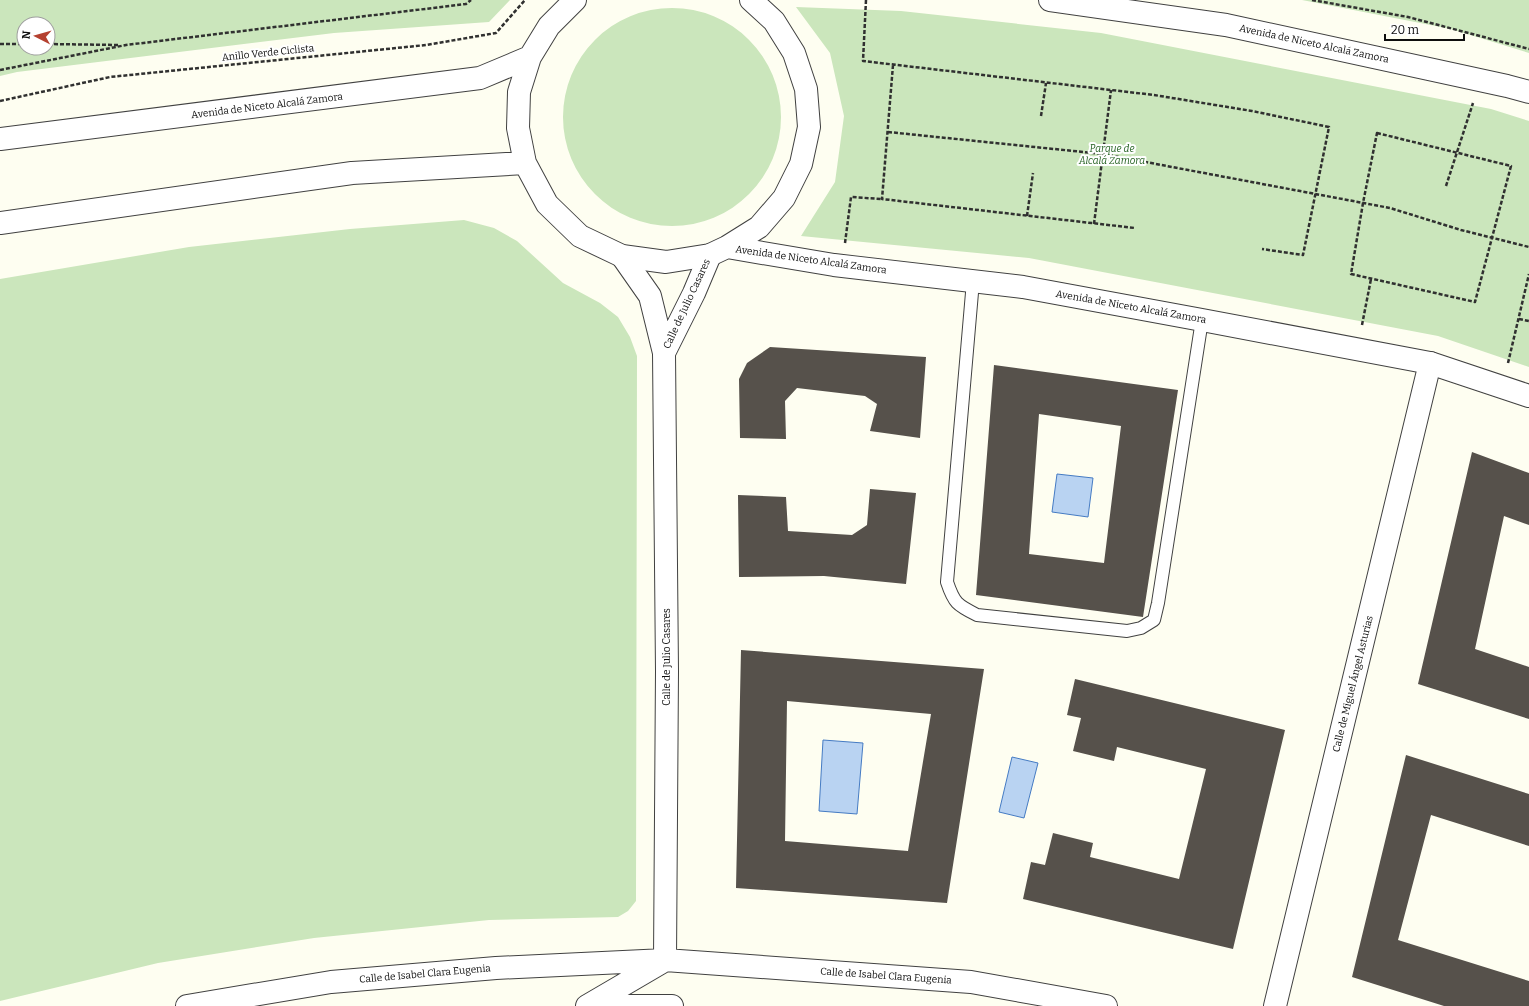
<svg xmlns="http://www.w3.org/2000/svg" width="1529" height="1006" font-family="Bitter,serif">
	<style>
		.green { fill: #cbe6bc; fill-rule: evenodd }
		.water { fill: #b9d3f2; stroke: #457bc3 }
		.building { fill: #56514b; fill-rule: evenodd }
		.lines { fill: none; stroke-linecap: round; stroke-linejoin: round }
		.service-casing { stroke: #414141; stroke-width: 14 }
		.minor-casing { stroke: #414141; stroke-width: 24 }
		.tertiary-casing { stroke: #414141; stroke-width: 24 }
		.path { stroke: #303030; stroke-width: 2.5; stroke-dasharray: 4 2; stroke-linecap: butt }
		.service { stroke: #fff; stroke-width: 12 }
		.minor { stroke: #fff; stroke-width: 22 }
		.tertiary { stroke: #fff; stroke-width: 22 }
		.labels { text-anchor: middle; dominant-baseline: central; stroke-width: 4; stroke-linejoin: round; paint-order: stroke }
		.street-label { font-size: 10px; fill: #0e0e0e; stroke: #fff }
		.park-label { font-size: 10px; font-style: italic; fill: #256223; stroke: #fff }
	</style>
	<rect width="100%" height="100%" fill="#fefef1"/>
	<path class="green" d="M0,0h510l-21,22 -155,11 -317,39 -17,4zM24,24h24v24h-24z
		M1302,0h227v53l-78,-24z
		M796,7l105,4 200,22 390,76 38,12v246l-91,-31 -409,-78 -228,-22 34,-54 9,-66 -14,-63z
		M563 117a109 109 0 1 1 218 0a109 109 0 1 1-218 0Z
		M464,220l30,8 23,13 46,42 37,20 18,14 12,20 7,19 -1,545 -8,10 -10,6 -129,3 -175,18 -156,25 -158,38v-722l189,-32 161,-18z"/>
	<path class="water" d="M1057,474l36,4 -5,39 -36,-5z
		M823,740l40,3 -6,71 -38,-3z
		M1012,757l26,6 -14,55 -25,-6z"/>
	<path class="building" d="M770,347l156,10 -6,81 -50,-7 7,-27 -12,-8 -68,-8 -12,13 1,38 -46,-1 -1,-59 8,-16z
		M994,365l184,25 -35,227 -167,-22zM1039,414l82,12 -17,137 -75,-9z
		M1472,452l57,21v52l-25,-9 -29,133 54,18v52l-111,-35z
		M870,489l46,4 -10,91 -82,-8 -85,1 -1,-82 48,2 2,34 64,4 15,-10z
		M741,650l243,19 -37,234 -211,-15zM787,701l144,13 -23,137 -123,-10z
		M1075,679l210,51 -52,219 -210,-50 8,-37 14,3 8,-32 40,10 -3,14 89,22 27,-110 -89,-22 -3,14 -41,-10 8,-33 -14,-3z
		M1406,755l123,39v52l-98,-31 -33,125 131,41v25h-85l-92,-29z"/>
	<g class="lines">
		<defs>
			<path id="service" d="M973,281l-26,301c7,21 10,23 30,33l150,16 14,-3 13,-8 4,-17 44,-283"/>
			<path id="minor" d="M622,256l28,40 14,57 3,318 -2,289
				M664,353l30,-60 16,-38
				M187,1006l144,-24 165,-14 169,-8 306,22 135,24
				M587,1006l77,-45
				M597,1006h75
				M1275,1006l155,-643"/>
			<path id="tertiary" d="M575,0l-26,26 -19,31 -11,35 -1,36 7,35 22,41 33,32 42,20 44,6 44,-7 17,-8 32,-20 25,-29 17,-34 8,-37 -3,-38 -12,-36 -20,-32 -23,-21
				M1050,0l176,25 281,61 22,6
				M0,139l480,-61 50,-21
				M0,223l352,-50 173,-10
				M727,247l107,18 189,22 179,33 228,43 99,33"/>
		</defs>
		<use href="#service" class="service-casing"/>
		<use href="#minor" class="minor-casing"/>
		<use href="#tertiary" class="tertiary-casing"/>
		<path class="path" d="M866,0l-3,61 291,34 98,16 77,16 -26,128 -41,-6
			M1312,0l96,17 121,32
			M0,44h24
			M48,44l71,1
			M893,65l-11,134 253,29
			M0,70l126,-25 340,-41 5,-4
			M0,101l110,-24 316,-32 70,-12 29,-33
			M1041,116l5,-33
			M888,132l215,22 287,54 71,22 68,17
			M1377,133l134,33 -36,136 -124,-28 12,-71z
			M1446,186l27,-83
			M1027,216l6,-43
			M1094,224l17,-134
			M845,243l6,-46 31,2
			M1519,319l10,2
			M1362,325l9,-46
			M1508,363l21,-89"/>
		<use href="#service" class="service"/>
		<use href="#minor" class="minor"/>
		<use href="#tertiary" class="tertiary"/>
	</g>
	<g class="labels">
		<g class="street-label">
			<text transform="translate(1314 44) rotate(12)">Avenida de Niceto Alcalá Zamora</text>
			<text transform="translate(268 53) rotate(-6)">Anillo Verde Ciclista</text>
			<text transform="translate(267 106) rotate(-7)">Avenida de Niceto Alcalá Zamora</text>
			<text transform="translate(811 260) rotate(8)">Avenida de Niceto Alcalá Zamora</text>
			<text transform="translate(687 304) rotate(-65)">Calle de Julio Casares</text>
			<text transform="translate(1131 307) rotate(10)">Avenida de Niceto Alcalá Zamora</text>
			<text transform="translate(667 657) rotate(-90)">Calle de Julio Casares</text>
			<text transform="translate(1353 684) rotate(-76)">Calle de Miguel Ángel Asturias</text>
			<text transform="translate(425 974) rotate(-5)">Calle de Isabel Clara Eugenia</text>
			<text transform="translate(886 976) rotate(4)">Calle de Isabel Clara Eugenia</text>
		</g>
		<g class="park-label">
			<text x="1112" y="149">Parque de<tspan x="1112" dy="12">Alcalá Zamora</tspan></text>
		</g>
	</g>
	<g transform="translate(36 36) rotate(276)"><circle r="19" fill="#ffffff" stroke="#9f9f9f"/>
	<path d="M0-3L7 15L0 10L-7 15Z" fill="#b54130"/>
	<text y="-6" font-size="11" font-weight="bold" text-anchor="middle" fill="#0e0e0e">N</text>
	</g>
	<path d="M1385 34v6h79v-6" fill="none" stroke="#0e0e0e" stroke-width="2"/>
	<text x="1391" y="34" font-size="12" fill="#0e0e0e" stroke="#ffffff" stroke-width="3" paint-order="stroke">20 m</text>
</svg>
